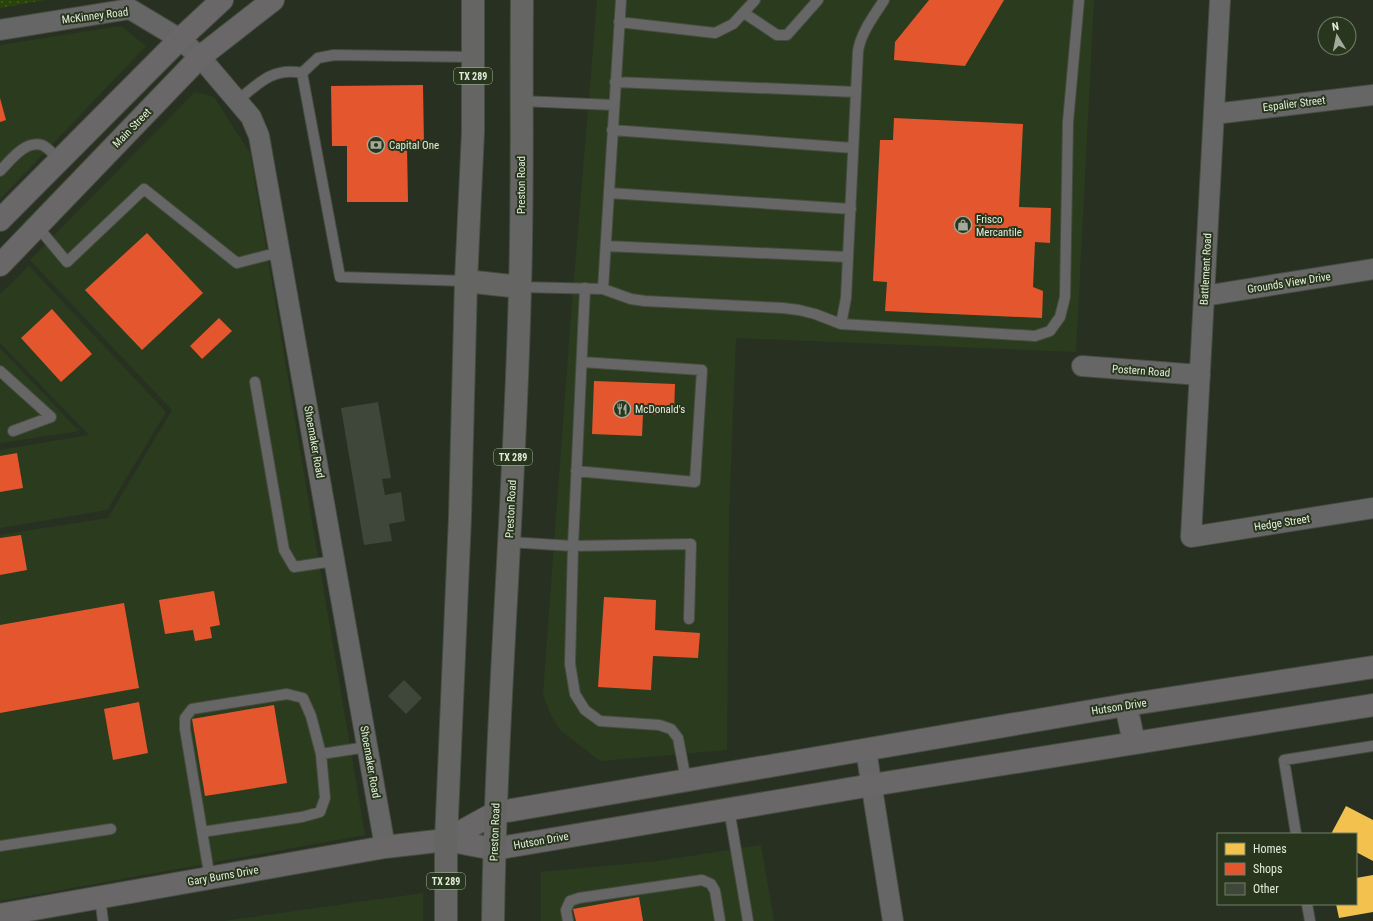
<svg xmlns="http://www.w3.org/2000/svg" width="1373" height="921" font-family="'Roboto Condensed',sans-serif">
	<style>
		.built { fill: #2b3c1e }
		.grass { fill: url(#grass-dots) }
		.homes { fill: #f2c14e }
		.shops { fill: #e4572e }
		.building { fill: #3f463a }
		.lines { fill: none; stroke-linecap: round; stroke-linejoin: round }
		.lane-casing { stroke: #464d41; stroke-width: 12 }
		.street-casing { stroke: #464d41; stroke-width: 22 }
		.secondary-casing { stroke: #464d41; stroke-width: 24 }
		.primary-casing { stroke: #464d41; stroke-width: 24 }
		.lane { stroke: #676667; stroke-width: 10 }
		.street { stroke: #676667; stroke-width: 20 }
		.secondary { stroke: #696768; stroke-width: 22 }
		.primary { stroke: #656663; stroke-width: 22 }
		.labels { text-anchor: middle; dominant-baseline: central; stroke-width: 4; stroke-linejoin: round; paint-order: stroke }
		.shield { fill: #27361c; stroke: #abb5a2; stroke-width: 1 }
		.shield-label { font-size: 10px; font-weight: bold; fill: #e3ecdc }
		.street-label { font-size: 11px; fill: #e3ecdc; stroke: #27361c }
		.poi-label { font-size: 11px; fill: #e3ecdc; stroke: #27361c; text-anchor: start }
	</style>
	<defs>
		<pattern id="grass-dots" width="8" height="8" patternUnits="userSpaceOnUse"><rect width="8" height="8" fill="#29440a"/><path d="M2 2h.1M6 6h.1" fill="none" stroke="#485f2d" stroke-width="1.8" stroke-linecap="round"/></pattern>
	</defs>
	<rect width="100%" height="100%" fill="#283022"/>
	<path class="built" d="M597,0h497l-18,352 -340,-14 -7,177 -2,235 -127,11 -40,-31 -9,-15 -8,-21 27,-366z
		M121,26l25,20 -146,153v-154z
		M195,92l19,5 36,56 115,682 -365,66v-366l108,-17 64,-108 -142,-150z
		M29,266l137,146 -59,98 -107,18v-78l89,-15 -89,-92v-49z
		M0,348l79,83 -79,12z
		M761,845l13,76h-233v-49l117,-11z
		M423,893v28h-199z"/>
	<path class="grass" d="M0,0h45l-45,8z"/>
	<path class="homes" d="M1346,806l27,14v41l-17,-9v-18h-25z
		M1373,875v37l-34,6 -3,-14h20v-26z"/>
	<path class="shops" d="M929,0h75l-39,66 -71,-6 1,-18z
		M423,85l1,61h-17l1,56h-61v-56h-15l-1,-60z
		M0,98l6,22 -6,2z
		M894,118l129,6 -4,83 32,1 -1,35 -15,-1 -2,45 10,4 -1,27 -157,-7 2,-29 -14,-1 7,-141h13z
		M147,233l56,60 -61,57 -57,-60z
		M52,309l40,45 -31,28 -40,-44z
		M219,318l13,13 -30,28 -12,-13z
		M594,381l81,3 -1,31 -31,-1 -1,22 -50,-2z
		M17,453l6,35 -23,4v-36z
		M21,535l6,35 -27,5v-37z
		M214,591l6,34 -10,2 2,11 -17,3 -2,-11 -28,4 -6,-34z
		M604,597l52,3 -1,30 45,3 -2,25 -45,-2 -2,34 -53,-3z
		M124,603l15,85 -139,25v-88z
		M139,702l9,51 -35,7 -9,-51z
		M274,705l13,78 -82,13 -13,-77z
		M639,897l4,24h-67l-3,-12z"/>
	<path class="building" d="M378,402l13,76 -9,1 3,16 16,-3 4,29 -16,3 3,17 -28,4 -23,-137z
		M404,680l18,18 -16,16 -18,-18z"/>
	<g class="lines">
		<defs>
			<path id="lane" d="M744,13l33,22h10l31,-35
				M619,22l96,11 18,-9 22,-24
				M302,73l16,-15 16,-3 139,2
				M615,82l241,10
				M237,101c22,-18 36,-34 65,-28l38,204 126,4
				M521,101l93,4
				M612,130l241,18
				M0,171c10,-10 25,-31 42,-26 7,3 12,10 17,15
				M609,193l242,16
				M37,226l30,36 77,-73 93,74 43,-11
				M606,246l242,11
				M520,287l83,2 28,10 14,2 138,7 16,2 16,4 26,10 5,-26 12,-247c3,-19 16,-35 26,-51
				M585,288l-12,258 -3,118 5,30 10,16 15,11 59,4 12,4 7,9 8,42
				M603,289l18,-289
				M841,324l194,12 15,-5 10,-14 5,-20 3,-175 11,-122
				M0,371l51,46 -38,14
				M255,382l29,168 10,17 40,-6
				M576,471l119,11 7,-112 -120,-8
				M509,542l64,4 118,-2 -2,75
				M321,754l46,-7
				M729,809l19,112
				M202,832l100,-15 18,-5 5,-14 -4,-44 -10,-38 -8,-18 -16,-4 -95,15 -7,9v11l25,150
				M1296,834l-12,-74 89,-14
				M0,846l111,-17
				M100,898l3,23
				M1307,904l3,17
				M568,921l-2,-11 4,-9 9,-3 123,-18 9,4 4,7 5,30"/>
			<path id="street" d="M1220,0l-29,537 182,-29
				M0,30l130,-21 50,30 20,18 51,60 8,19 126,711
				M1214,114l159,-19
				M1204,296l169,-27
				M1082,366l118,9
				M866,750l27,171"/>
			<path id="secondary" d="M0,220l180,-181 42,-39
				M0,265l200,-208 73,-57
				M1126,705l8,38
				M446,840l49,-27 631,-108 247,-38
				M0,915l385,-68 61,-7 48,9 378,-64 501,-80"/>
			<path id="primary" d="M466,281l54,6
				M446,921v-81l14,-323 6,-236 7,-149v-132
				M493,921c3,-211 22,-422 27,-634 3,-95 1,-191 2,-287"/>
		</defs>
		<use href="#lane" class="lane-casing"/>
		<use href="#street" class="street-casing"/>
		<use href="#secondary" class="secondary-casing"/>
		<use href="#primary" class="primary-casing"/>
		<use href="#lane" class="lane"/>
		<use href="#street" class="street"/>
		<use href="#secondary" class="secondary"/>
		<use href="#primary" class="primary"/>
	</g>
	<defs>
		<symbol id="bank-ring" viewBox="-11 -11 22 22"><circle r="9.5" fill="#27361c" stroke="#a2aa9b" stroke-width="1.5"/><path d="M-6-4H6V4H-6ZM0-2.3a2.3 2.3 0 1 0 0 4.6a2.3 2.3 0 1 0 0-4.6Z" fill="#a2aa9b"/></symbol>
		<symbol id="shop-ring" viewBox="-11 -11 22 22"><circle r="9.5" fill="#27361c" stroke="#a2aa9b" stroke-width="1.5"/><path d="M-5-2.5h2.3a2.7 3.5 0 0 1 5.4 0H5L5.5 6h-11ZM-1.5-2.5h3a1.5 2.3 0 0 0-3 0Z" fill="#a2aa9b"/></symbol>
		<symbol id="restaurant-ring" viewBox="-11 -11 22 22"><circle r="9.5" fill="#27361c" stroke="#a2aa9b" stroke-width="1.5"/><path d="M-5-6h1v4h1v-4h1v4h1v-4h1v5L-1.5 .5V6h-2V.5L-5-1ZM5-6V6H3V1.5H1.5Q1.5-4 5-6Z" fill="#a2aa9b"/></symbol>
	</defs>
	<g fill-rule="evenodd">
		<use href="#bank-ring" x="366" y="135" width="20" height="20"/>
		<use href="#shop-ring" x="953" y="215" width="20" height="20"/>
		<use href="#restaurant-ring" x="612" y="399" width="20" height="20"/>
	</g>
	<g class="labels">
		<g class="shield">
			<rect x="454" y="68" width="38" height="16" rx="3"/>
			<rect x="494" y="449" width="38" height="16" rx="3"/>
			<rect x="427" y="873" width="38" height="16" rx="3"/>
		</g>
		<g class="shield-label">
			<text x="473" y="76">TX 289</text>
			<text x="513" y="457">TX 289</text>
			<text x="446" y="881">TX 289</text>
		</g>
		<g class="street-label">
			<text transform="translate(95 16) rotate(-7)">McKinney Road</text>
			<text transform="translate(1294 104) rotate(-7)">Espalier Street</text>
			<text transform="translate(132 128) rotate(-46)">Main Street</text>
			<text transform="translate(521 185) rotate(-90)">Preston Road</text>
			<text transform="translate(1206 269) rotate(-87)">Battlement Road</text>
			<text transform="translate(1289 283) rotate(-9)">Grounds View Drive</text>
			<text transform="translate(1141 371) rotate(4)">Postern Road</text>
			<text transform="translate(314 442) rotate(80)">Shoemaker Road</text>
			<text transform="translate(511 509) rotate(-87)">Preston Road</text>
			<text transform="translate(1282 523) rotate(-9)">Hedge Street</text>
			<text transform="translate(1119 707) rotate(-9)">Hutson Drive</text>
			<text transform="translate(370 762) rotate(80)">Shoemaker Road</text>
			<text transform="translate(495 832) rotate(-88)">Preston Road</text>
			<text transform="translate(541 841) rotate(-10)">Hutson Drive</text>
			<text transform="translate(223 876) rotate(-10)">Gary Burns Drive</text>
		</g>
		<g class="poi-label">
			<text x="389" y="145">Capital One</text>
			<text x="976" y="219">Frisco<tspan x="976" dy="13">Mercantile</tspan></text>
			<text x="635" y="409">McDonald's</text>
		</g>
	</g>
	<rect x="1217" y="833" width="140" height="72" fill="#27361c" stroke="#727f69"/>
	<rect x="1225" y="843" width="20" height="12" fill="#f2c14e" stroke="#727f69"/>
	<text x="1253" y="853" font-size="12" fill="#e3ecdc">Homes</text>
	<rect x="1225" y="863" width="20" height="12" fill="#e4572e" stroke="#727f69"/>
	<text x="1253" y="873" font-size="12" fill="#e3ecdc">Shops</text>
	<rect x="1225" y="883" width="20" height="12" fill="#3f463a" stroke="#727f69"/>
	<text x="1253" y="893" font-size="12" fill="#e3ecdc">Other</text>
	<g transform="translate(1337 36) rotate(350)"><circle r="19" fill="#27361c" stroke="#727f69"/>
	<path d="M0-3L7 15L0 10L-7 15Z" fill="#a2aa9b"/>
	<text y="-6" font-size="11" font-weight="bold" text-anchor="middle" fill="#e3ecdc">N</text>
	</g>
</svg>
